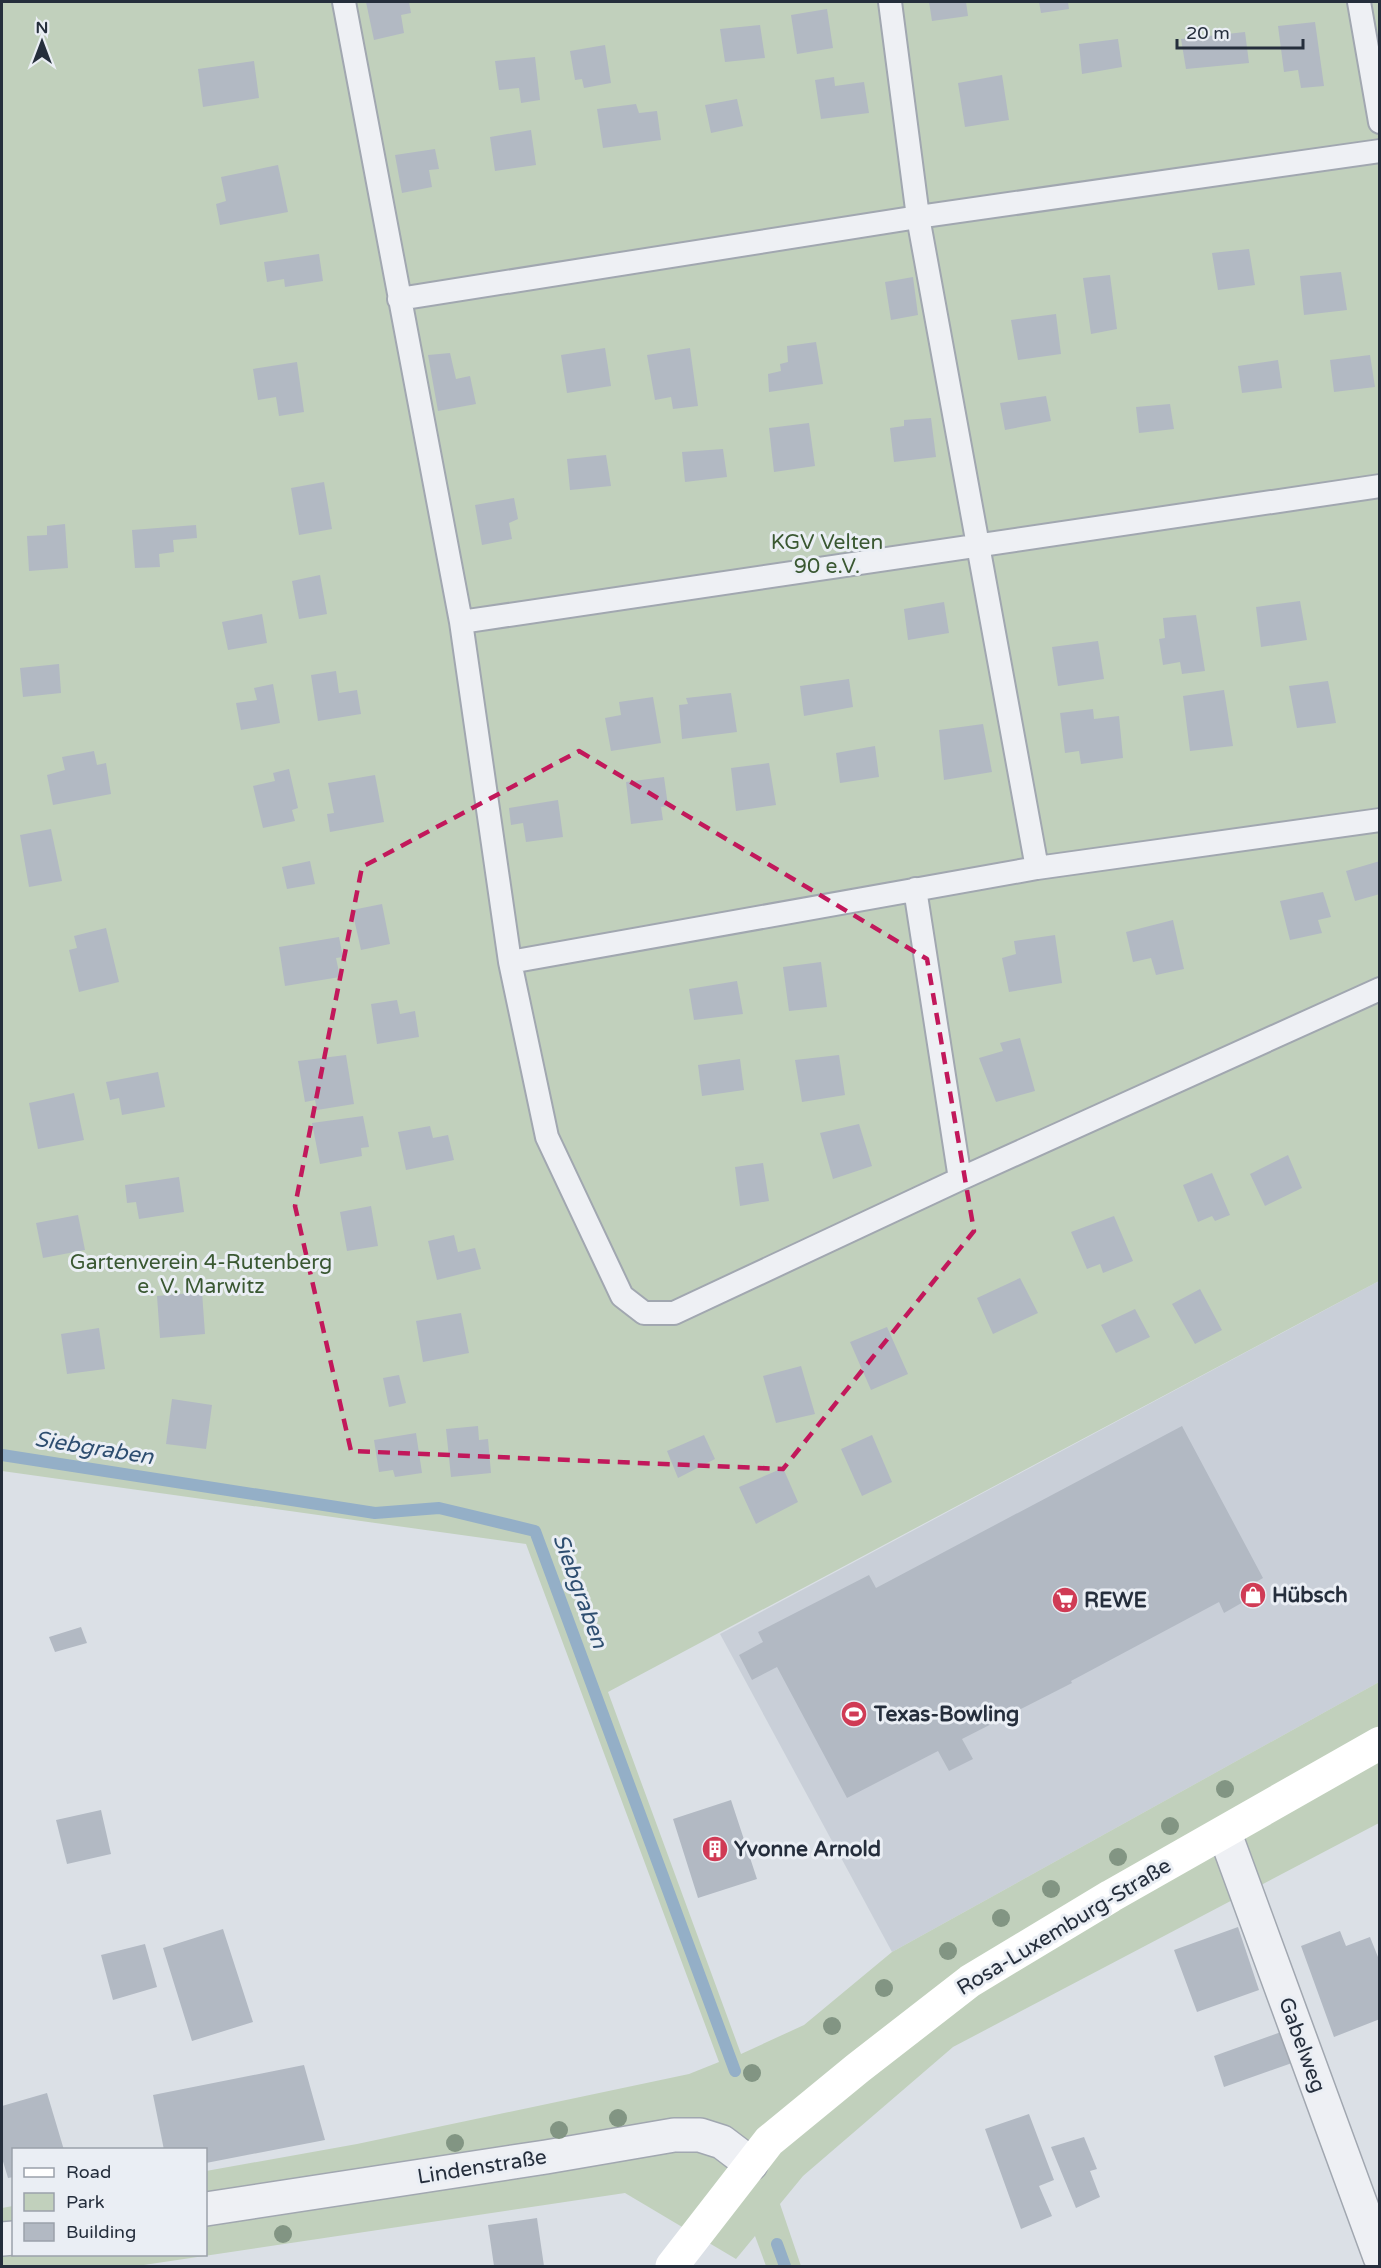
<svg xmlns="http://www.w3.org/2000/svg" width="1381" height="2268" font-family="'Varela Round',sans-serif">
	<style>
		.built { fill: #c9cfd8 }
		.green { fill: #c1d0bc }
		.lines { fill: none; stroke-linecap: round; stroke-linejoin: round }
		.stream { stroke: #94afc7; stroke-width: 12 }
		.building { fill: #b2b9c3 }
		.service-casing { stroke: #a1a7b0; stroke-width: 26 }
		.minor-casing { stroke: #a1a7b0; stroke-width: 36 }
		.tertiary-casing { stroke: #a1a7b0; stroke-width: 36 }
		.service { stroke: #eef0f4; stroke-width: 22 }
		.minor { stroke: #eef0f4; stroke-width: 33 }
		.tertiary { stroke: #eef0f4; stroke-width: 33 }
		.secondary { stroke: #fff; stroke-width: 33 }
		.tree { fill: #829583 }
		.marked { fill: none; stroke: #c2185b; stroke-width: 4.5; stroke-dasharray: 12 8; stroke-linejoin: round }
		.labels { text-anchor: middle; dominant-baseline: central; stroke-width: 6; stroke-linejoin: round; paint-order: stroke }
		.park-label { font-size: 21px; fill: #3a5832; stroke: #eaeef4 }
		.poi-label { font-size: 21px; font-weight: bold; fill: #252e3c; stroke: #eaeef4; text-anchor: start }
		.street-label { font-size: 21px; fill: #252e3c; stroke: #eaeef4 }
		.water-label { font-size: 22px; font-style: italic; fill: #2e4e70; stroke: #eaeef4 }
	</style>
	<rect width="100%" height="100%" fill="#dbe0e6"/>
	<path class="built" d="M1379,1281v401l-487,270 -172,-318z"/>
	<path class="green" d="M2,2h1377v1279l-771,411 133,362 63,-29 88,-73 487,-270v141l-426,224 -150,129 -23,28 21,62h-35l-11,-30 -19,23 -111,-66 -488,73h-135v-58l11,-2 1,48h192v-83l151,-27 332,-70 30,-12 -193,-518 -524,-73z"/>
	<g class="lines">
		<path class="stream" d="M2,1455l373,58 64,-5 96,23 200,540
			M777,2244l8,22"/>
	</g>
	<path class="building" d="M366,2h43l2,11 -10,2 3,18 -30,7z
		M929,2h37l2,14 -36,5z
		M1039,2h29l1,7 -28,4z
		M827,9l6,39 -36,6 -6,-39z
		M1315,22l9,64 -23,2 -3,-18 -14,2 -6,-46z
		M760,25l5,33 -40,4 -5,-33z
		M1245,32l4,31 -63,6 -5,-30z
		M1118,39l4,28 -40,7 -3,-30z
		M605,45l6,38 -27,5 -2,-9 -7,1 -5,-29z
		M535,57l5,43 -19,3 -2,-15 -20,2 -4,-29z
		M254,61l5,37 -56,9 -5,-38z
		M1002,75l7,45 -44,7 -7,-44z
		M834,77l1,9 29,-4 5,31 -48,6 -6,-39z
		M737,99l6,27 -32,7 -6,-28z
		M636,104l3,9 18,-2 4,29 -58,8 -6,-39z
		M531,130l5,35 -41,6 -5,-34z
		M435,149l4,20 -10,1 3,17 -30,6 -7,-38z
		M278,165l10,47 -68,13 -4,-21 10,-3 -5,-24z
		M1249,249l6,36 -37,5 -6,-37z
		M319,254l4,27 -38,6 -1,-8 -17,3 -3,-20z
		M1341,272l6,38 -43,5 -4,-39z
		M1110,275l7,54 -26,5 -8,-56z
		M913,277l5,38 -27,5 -6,-38z
		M1056,314l5,40 -43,6 -7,-40z
		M816,342l7,42 -54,8 -1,-18 13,-3 -1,-7 8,-2 -1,-16z
		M605,348l6,38 -44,7 -6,-38z
		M690,348l8,58 -25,3 -2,-12 -16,3 -8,-45z
		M450,353l6,26 14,-3 6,28 -38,7 -10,-56z
		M1370,355l5,32 -41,5 -4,-32z
		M1278,360l4,28 -40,5 -4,-27z
		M297,362l7,50 -25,4 -3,-19 -18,3 -5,-31z
		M1046,396l5,25 -46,9 -5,-27z
		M1170,404l4,25 -35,4 -3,-26z
		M931,418l5,39 -42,5 -4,-34 14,-2v-6z
		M809,423l6,43 -41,6 -5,-44z
		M723,449l4,28 -42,5 -3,-30z
		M606,455l5,31 -41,4 -3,-31z
		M324,482l8,47 -33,6 -8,-47z
		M514,498l4,21 -9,4 3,16 -30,6 -7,-40z
		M65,524l3,44 -39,3 -2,-35 20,-1v-9z
		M196,525l1,13 -24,2 1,12 -15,2 1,13 -25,1 -3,-38z
		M320,575l7,39 -28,5 -7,-38z
		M1300,601l7,39 -46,7 -5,-40z
		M944,602l5,31 -41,7 -4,-31z
		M262,614l5,29 -39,7 -6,-28z
		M1196,615l9,56 -23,3 -2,-12 -17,3 -4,-26 6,-1 -2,-20z
		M1098,641l6,38 -46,7 -6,-39z
		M59,664l2,29 -38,4 -3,-29z
		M336,671l3,22 18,-3 4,24 -43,7 -7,-46z
		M849,679l4,28 -49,9 -4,-30z
		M1328,681l8,42 -39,5 -8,-42z
		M273,684l7,39 -39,7 -5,-27 21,-3 -3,-12z
		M1224,690l9,56 -43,5 -7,-55z
		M731,693l6,39 -55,7 -3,-34 9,-1 -2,-6z
		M653,697l8,46 -50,8 -6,-33 16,-3 -2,-13z
		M1093,709l1,10 25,-3 4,42 -42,6 -2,-13 -14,2 -5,-40z
		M983,724l9,48 -48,8 -5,-50z
		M875,746l4,31 -39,6 -4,-30z
		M94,751l3,14 9,-2 5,31 -58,11 -6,-30 18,-5 -3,-13z
		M769,763l7,42 -40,6 -5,-43z
		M289,769l9,39 -6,2 3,11 -32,7 -10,-42 22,-5 -2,-8z
		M375,775l9,47 -54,10 -3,-18 7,-1 -6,-30z
		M664,777l4,29 -7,1 2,13 -32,4 -5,-42z
		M558,800l5,37 -37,5 -3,-19 -12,2 -2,-17z
		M51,829l11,52 -33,6 -9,-52z
		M310,861l5,23 -28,5 -5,-22z
		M1380,861v33l-25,7 -9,-30z
		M1323,892l8,25 -13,3 4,13 -32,7 -10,-39z
		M382,904l8,40 -29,6 -9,-40z
		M1173,920l11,49 -28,6 -5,-17 -18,4 -7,-30z
		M106,928l13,54 -40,10 -10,-42 8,-2 -3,-12z
		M1055,935l7,48 -53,9 -7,-34 14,-4 -2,-13z
		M339,937l4,20 -7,1 4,19 -55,9 -6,-39z
		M821,962l6,45 -38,4 -6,-44z
		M737,981l6,33 -49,6 -5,-31z
		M397,1000l3,14 15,-3 4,26 -42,7 -6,-40z
		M1020,1038l15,53 -39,11 -17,-44 24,-7 -3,-8z
		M346,1055l8,49 -37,6 -2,-10 -10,2 -7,-41z
		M839,1055l6,40 -43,7 -7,-42z
		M740,1059l4,31 -42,6 -4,-31z
		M158,1072l7,35 -43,8 -3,-17 -9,2 -4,-18z
		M74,1093l10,47 -46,9 -9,-46z
		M363,1116l6,31 -8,1 1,8 -42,8 -8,-41z
		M859,1124l13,42 -39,13 -13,-46z
		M430,1126l3,12 15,-3 6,25 -48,10 -8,-38z
		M1288,1155l14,33 -37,18 -15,-32z
		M763,1163l6,38 -29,5 -5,-39z
		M1212,1173l18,42 -15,6 -3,-5 -14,6 -15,-37z
		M179,1177l5,35 -45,7 -3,-17 -9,1 -2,-18z
		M371,1206l7,40 -31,5 -7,-39z
		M78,1215l7,35 -42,8 -7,-35z
		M1114,1216l19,45 -30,12 -3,-9 -13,5 -16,-37z
		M454,1235l4,17 17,-4 6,21 -44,11 -9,-39z
		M1020,1278l18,35 -45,21 -16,-36z
		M1200,1289l22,41 -27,14 -23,-40z
		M202,1292l3,42 -45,4 -3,-42z
		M1135,1309l15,28 -34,16 -15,-28z
		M461,1313l8,40 -46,9 -7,-41z
		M887,1327l21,47 -37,16 -21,-48z
		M99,1328l6,41 -38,5 -6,-40z
		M801,1366l14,48 -39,9 -13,-47z
		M399,1375l7,28 -17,4 -6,-29z
		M172,1399l40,6 -6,44 -40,-5z
		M478,1426l1,14 9,-1 3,34 -40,4 -5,-48z
		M1182,1426l81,152 -17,10 6,9 -28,16 -5,-11 -148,79 1,2 -110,56 11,20 -24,12 -11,-20 -91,47 -70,-131 -25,13 -13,-25 24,-13 -5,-10 111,-57 7,13z
		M416,1433l6,40 -27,4 -2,-7 -14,2 -5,-32z
		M704,1435l11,24 -37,19 -11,-27z
		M872,1435l20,47 -30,14 -21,-47z
		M783,1468l15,34 -42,22 -17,-37z
		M81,1627l6,16 -32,9 -6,-15z
		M731,1800l26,79 -59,19 -25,-79z
		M101,1810l10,44 -44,10 -11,-44z
		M1238,1927l21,63 -62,22 -23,-62z
		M223,1929l30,93 -61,19 -29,-93z
		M1340,1931l6,15 24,-9 10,25v57l-46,18 -33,-91z
		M145,1944l12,43 -44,13 -12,-45z
		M1281,2032l11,31 -68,24 -10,-31z
		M304,2065l21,75 -119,23v-13h-42l-11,-55z
		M47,2093l17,57h-50v27l-6,1 -6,-20v-52z
		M1029,2114l25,66 -15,6 13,30 -31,13 -36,-100z
		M1084,2137l13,32 -7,2 10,26 -24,11 -25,-61z
		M537,2218l7,48h-50l-6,-41z"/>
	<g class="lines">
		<defs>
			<path id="service" d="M344,2l117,620 49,340 37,175 75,159 22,17h30l286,-134 420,-190
				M890,2l28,215 119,651
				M1359,2l21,120
				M399,299l519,-82 462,-66
				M461,622l919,-136
				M915,889l45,290
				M510,962l527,-94 343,-48"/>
			<path id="minor" d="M1225,1834l155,423"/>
			<path id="tertiary" d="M206,2209l340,-52 128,-22h26l22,7 29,22
				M2,2239l12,-1"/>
		</defs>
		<use href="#service" class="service-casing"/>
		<use href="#minor" class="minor-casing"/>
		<use href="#tertiary" class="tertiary-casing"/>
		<use href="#service" class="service"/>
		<use href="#minor" class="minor"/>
		<use href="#tertiary" class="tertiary"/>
		<path class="secondary" d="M672,2266l97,-125 89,-73 112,-87 141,-85 269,-153"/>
	</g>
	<g class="tree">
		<circle cx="1225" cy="1789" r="9"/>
		<circle cx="1170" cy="1826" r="9"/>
		<circle cx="1118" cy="1857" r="9"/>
		<circle cx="1051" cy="1889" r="9"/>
		<circle cx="1001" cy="1918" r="9"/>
		<circle cx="948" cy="1951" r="9"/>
		<circle cx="884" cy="1988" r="9"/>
		<circle cx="832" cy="2026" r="9"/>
		<circle cx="752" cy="2073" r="9"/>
		<circle cx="618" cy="2118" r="9"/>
		<circle cx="559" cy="2130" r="9"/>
		<circle cx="455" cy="2143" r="9"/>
		<circle cx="283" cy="2234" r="9"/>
	</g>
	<path class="marked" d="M579,751l348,208 47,272 -191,238 -432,-18 -56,-245 67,-339z"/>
	<defs>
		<symbol id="shop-disc" viewBox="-11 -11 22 22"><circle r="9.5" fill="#d03b55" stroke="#eaeef4"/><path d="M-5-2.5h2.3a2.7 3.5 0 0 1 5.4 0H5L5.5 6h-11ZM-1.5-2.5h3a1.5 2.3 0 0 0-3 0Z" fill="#fff"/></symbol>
		<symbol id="supermarket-disc" viewBox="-11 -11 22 22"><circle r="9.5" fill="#d03b55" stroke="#eaeef4"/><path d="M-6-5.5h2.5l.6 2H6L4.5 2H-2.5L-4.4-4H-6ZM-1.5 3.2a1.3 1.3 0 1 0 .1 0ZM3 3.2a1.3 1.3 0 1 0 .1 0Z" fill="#fff"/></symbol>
		<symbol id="stadium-disc" viewBox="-11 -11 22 22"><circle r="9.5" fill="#d03b55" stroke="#eaeef4"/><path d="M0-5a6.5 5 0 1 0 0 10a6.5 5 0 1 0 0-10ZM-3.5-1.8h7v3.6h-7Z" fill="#fff"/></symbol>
		<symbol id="building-disc" viewBox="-11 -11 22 22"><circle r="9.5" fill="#d03b55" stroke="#eaeef4"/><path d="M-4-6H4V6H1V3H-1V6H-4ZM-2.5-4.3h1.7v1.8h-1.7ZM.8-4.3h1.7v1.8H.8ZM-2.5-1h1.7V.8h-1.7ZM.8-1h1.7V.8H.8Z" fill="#fff"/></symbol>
	</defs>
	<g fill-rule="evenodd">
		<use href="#shop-disc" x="1238" y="1580" width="30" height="30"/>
		<use href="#supermarket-disc" x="1050" y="1585" width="30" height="30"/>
		<use href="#stadium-disc" x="839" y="1699" width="30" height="30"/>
		<use href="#building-disc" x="700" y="1834" width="30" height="30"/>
	</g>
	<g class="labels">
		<g class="park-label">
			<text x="827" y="542">KGV Velten<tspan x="827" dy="24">90 e.V.</tspan></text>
			<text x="201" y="1262">Gartenverein 4-Rutenberg<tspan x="201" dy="24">e. V. Marwitz</tspan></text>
		</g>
		<g class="poi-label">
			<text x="1272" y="1595">Hübsch</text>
			<text x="1084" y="1600">REWE</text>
			<text x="874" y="1714">Texas-Bowling</text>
			<text x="734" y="1849">Yvonne Arnold</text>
		</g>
		<g class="street-label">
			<text transform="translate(1064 1927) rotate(-31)">Rosa-Luxemburg-Straße</text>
			<text transform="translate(1302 2045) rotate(70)">Gabelweg</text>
			<text transform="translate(482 2167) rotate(-9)">Lindenstraße</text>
		</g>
		<g class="water-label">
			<text transform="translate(94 1448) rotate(9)">Siebgraben</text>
			<text transform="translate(580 1591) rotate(70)">Siebgraben</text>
		</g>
	</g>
	<rect width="1381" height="2268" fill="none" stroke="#252e3c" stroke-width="6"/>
	<rect x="12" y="2148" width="195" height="108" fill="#eaeef4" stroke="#9ba1aa" stroke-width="1.5"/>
	<rect x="24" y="2168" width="30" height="9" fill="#ffffff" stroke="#9ba1aa" stroke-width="1.5"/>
	<text x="66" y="2178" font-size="18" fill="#252e3c">Road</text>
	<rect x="24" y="2193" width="30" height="18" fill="#c1d0bc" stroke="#9ba1aa" stroke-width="1.5"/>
	<text x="66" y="2208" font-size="18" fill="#252e3c">Park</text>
	<rect x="24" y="2223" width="30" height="18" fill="#b2b9c3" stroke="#9ba1aa" stroke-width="1.5"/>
	<text x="66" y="2238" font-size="18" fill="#252e3c">Building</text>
	<g transform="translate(42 42)" stroke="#eaeef4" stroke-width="4.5" paint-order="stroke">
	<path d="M0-4.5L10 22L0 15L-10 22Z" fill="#252e3c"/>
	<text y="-9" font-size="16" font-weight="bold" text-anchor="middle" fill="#252e3c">N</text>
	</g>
	<path d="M1177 39v9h126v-9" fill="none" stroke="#252e3c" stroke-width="3"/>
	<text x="1186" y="39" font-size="18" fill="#252e3c" stroke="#eaeef4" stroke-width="4.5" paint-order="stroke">20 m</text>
</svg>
